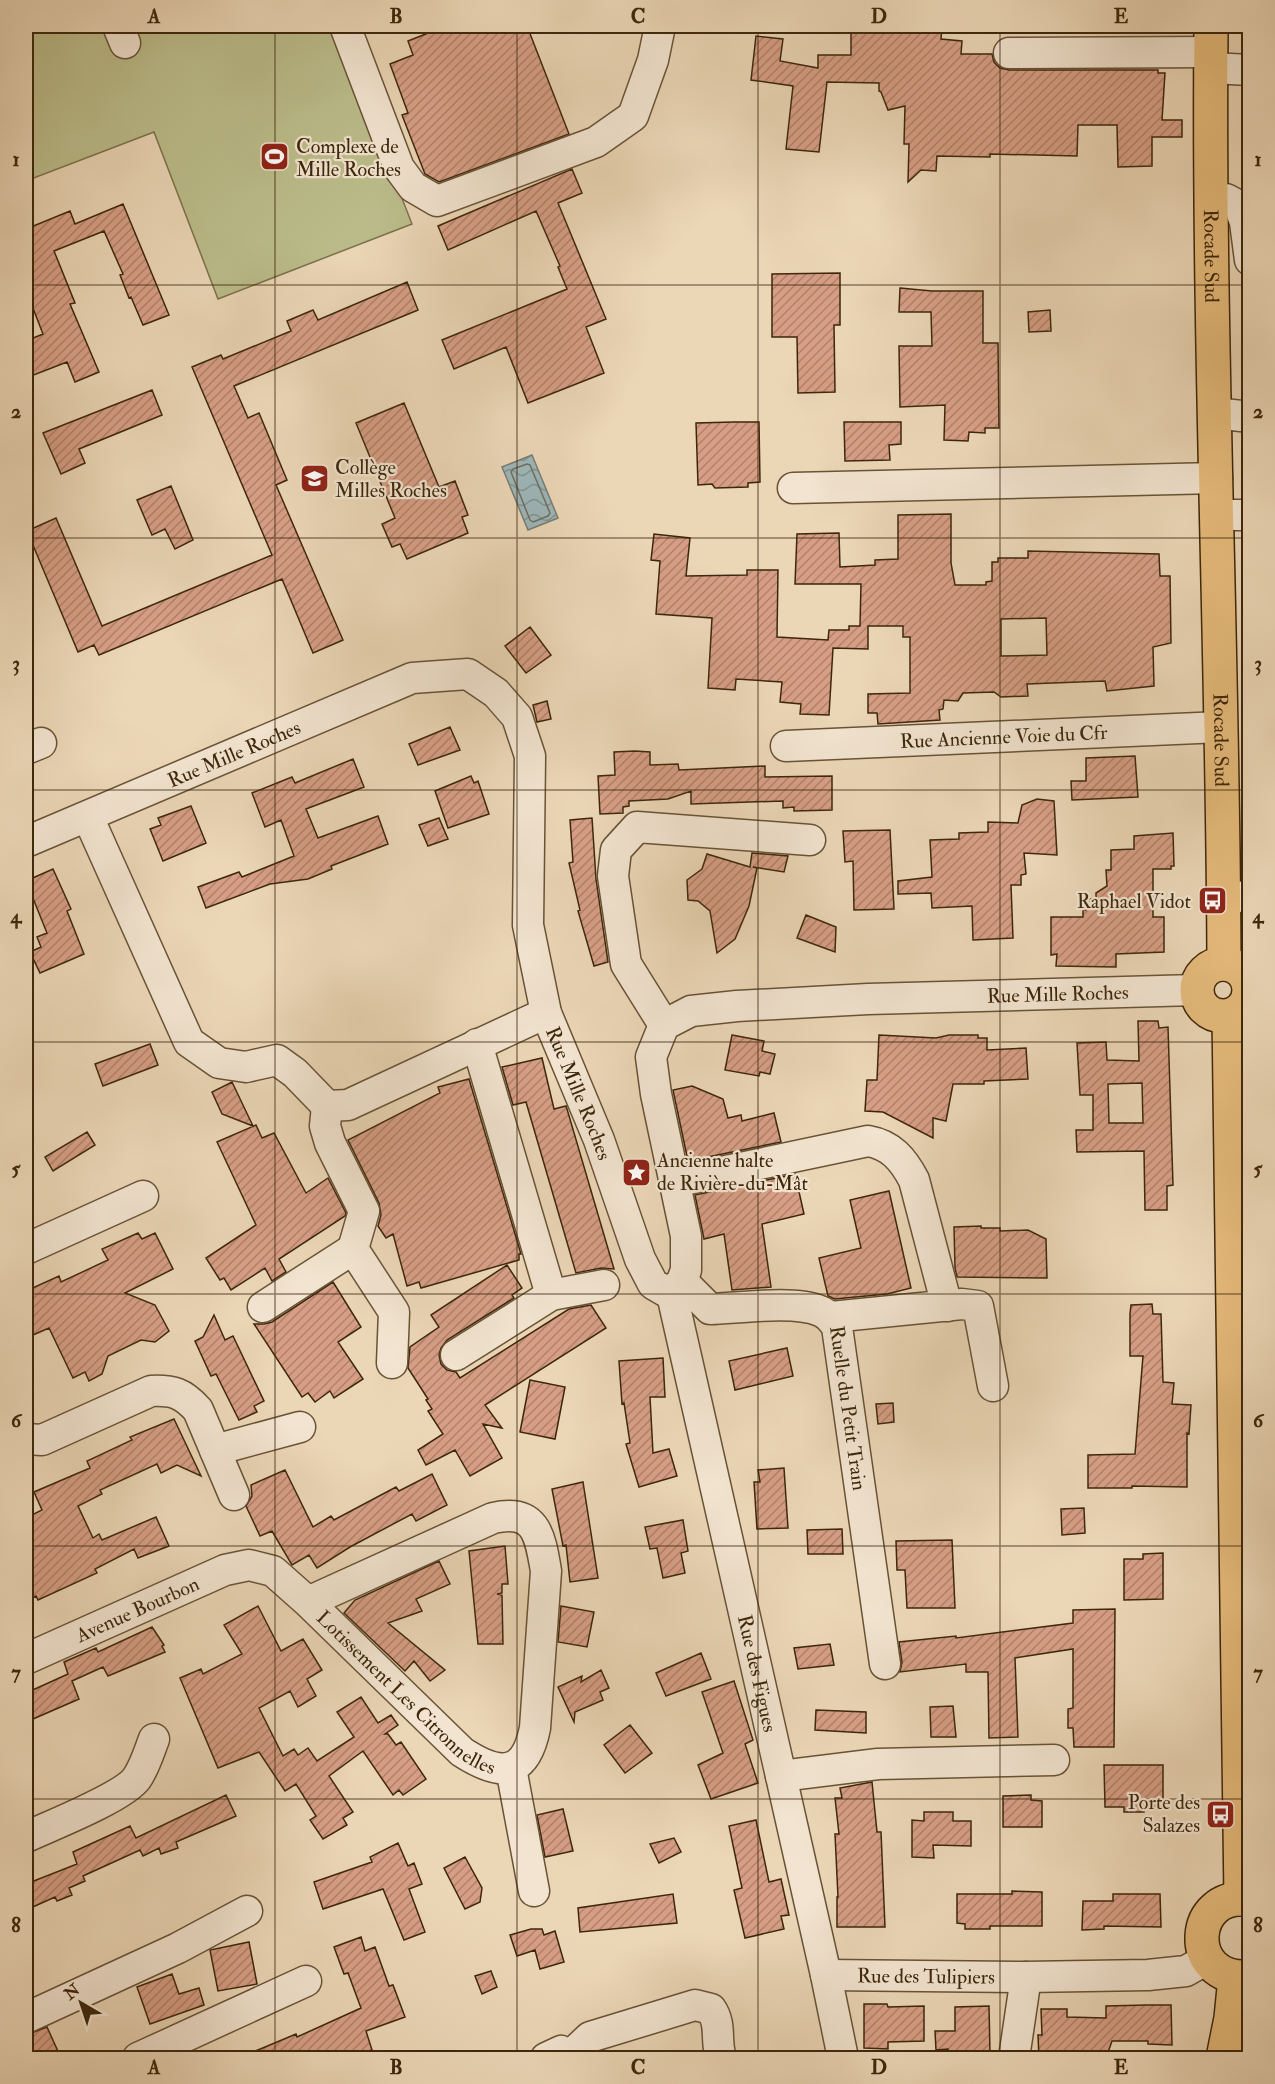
<svg xmlns="http://www.w3.org/2000/svg" width="1275" height="2084" font-family="'IM FELL Double Pica',serif">
	<style>
		.pitch { fill: #bbbd8b; stroke: #7c724c; stroke-width: 1.5 }
		.water { fill: url(#water-waves); stroke: #777d74; stroke-width: 1.5 }
		.lines { fill: none; stroke-linecap: round; stroke-linejoin: round }
		.shore { stroke: #6d6e62; stroke-width: 1.5 }
		.building { fill: url(#building-hatch); stroke: #3d270c; stroke-width: 1.5; fill-rule: evenodd }
		.minor-casing { stroke: #685336; stroke-width: 33 }
		.major-casing { stroke: #3d270c; stroke-width: 36 }
		.minor { stroke: #f2e4d0; stroke-width: 30 }
		.major { stroke: #e6bb7b; stroke-width: 33 }
		.grid { fill: none; stroke: #3d270c; stroke-width: 1.5; stroke-opacity: 0.55 }
		.labels { text-anchor: middle; dominant-baseline: central; stroke-width: 4.5; stroke-linejoin: round; paint-order: stroke }
		.poi-label { font-size: 20px; fill: #3d270c; stroke: #f2e4d0; text-anchor: start }
		.street-label { font-size: 20px; fill: #3d270c; stroke: #f2e4d0 }
		.neatline { fill: none; stroke: #3d270c; stroke-width: 2 }
		.grid-label { font-size: 20px; text-anchor: middle; font-weight: bold; fill: #3d270c }
	</style>
	<defs>
		<pattern id="water-waves" width="16" height="10" patternUnits="userSpaceOnUse" patternTransform="scale(1.5)"><rect width="16" height="10" fill="#9db6b9"/><path d="M0 5q4-4 8 0t8 0" fill="none" stroke="#819495"/></pattern>
		<pattern id="building-hatch" width="6" height="6" patternUnits="userSpaceOnUse" patternTransform="scale(1.5)"><rect width="6" height="6" fill="#d79e85"/><path d="M-1 1l2-2M0 6l6-6M5 7l2-2" fill="none" stroke="#b0816b"/></pattern>
	</defs>
	<rect width="100%" height="100%" fill="#ebd6b6"/>
	<filter id="stains"><feTurbulence type="fractalNoise" baseFrequency=".00333" numOctaves="4"/><feColorMatrix values="0 0 0 0 .2 0 0 0 0 .09 0 0 0 0 .02 0 0 0 .5 -.17"/></filter>
	<radialGradient id="worn" r=".72"><stop offset=".6" stop-color="#630" stop-opacity="0"/><stop offset="1" stop-color="#630" stop-opacity=".3"/></radialGradient>
	<path class="pitch" d="M26,26h309l77,198 -194,75 -64,-167 -128,49z"/>
	<path class="water" d="M532,455l26,63 -30,12 -26,-63z"/>
	<g class="lines">
		<path class="shore" d="M527,464l3,1 20,48 -2,3 -15,6 -3,-2 -19,-48 2,-3z"/>
	</g>
	<path class="building" d="M435,26h92l42,108 -130,48 -14,-8 -23,-59 6,-2 -18,-49 23,-9 -5,-14 28,-11z
		M851,26h91l-1,13 21,2 -1,13h31l2,8 6,6 9,2h149v3h7l-3,47h20v17h-30v29l-34,1 -1,-42h-39l-1,31 -87,-2v3l-53,-1 -1,15 -15,-1 -13,12 1,-38h-5l1,-38 -17,4 -7,-18 -2,-1v-8l-52,-1 -8,70 -33,-3 7,-63 -42,-6 5,-44 27,3 -3,22 38,7v-13h33z
		M572,169l10,24 -24,10 48,116 -20,8 18,46 -76,30 -22,-56 -52,22 -12,-29 125,-51 -9,-22 2,-1 -24,-55 -88,39 -10,-24z
		M123,204l46,111 -26,10 -12,-28 -2,1 -9,-23 3,-1 -19,-43 -50,20 21,52 -5,1 29,68 -24,10 -8,-20 -41,16v-37l17,-7 -17,-44v-61l44,-18 5,13z
		M840,273v52h-6l1,67 -37,1 -1,-56h-25v-63z
		M407,282l11,28 -184,76 14,32 11,-5 28,67 -11,5 67,155 -30,13 -31,-74 -183,76 -5,-10 -16,7 -51,-121 29,-13 46,108 170,-71 -80,-188 29,-12 2,4 68,-28 -4,-10 26,-11 5,10z
		M900,288l32,3h51v52h15l1,85h-14v5l-16,-1 -1,9 -24,-1 1,-35 -45,2 -1,-61h33l-1,-34h-32z
		M1050,310l1,21 -22,1 -1,-20z
		M152,390l10,25 -83,34 6,14 -24,11 -18,-41z
		M404,403l35,84 16,-6 13,34 -6,2 6,16 -61,26 -7,-15 -8,3 -10,-23 13,-6 -39,-95z
		M734,422h25l1,60 -12,1v4l-33,1 -3,-4 -14,1 -2,-62z
		M844,422h57v22l-12,1 1,15 -45,1z
		M171,486l22,54 -18,9 -10,-20 -13,6 -15,-35z
		M951,514v49l4,22h31v-3l6,-1v-19h6v-4h30v-7l131,3 1,22h10l1,67 -18,4 1,39 -47,5 -2,-10 -78,3 1,12 -27,1 -7,-5 -31,1 -5,8 -14,-1 -1,9 -4,1 1,10 -62,4 -1,-11h-9v-19l42,-1v-56h-7v-11h-35v23l-35,-1 -4,67 -29,-1 1,-10 -21,-2 2,-20 -46,-3 -1,11 -27,-2 4,-70 -56,-4 4,-53 -9,-1 3,-26 36,4 -4,38 61,-1v-5h31l-1,67 51,3 1,-10h20v-4h11l1,-42h-66l2,-50 42,-1 1,34 35,-2v-5l23,-1v-44zM1046,618l1,37 -46,1v-37z
		M530,627l21,28 -25,18 -21,-27z
		M547,701l4,18 -14,3 -4,-17z
		M450,727l10,23 -42,15 -9,-21z
		M635,751l15,1v13l28,-1 1,6 86,-4v11l67,-1v34l-38,1v-4l-11,1v-7l-92,3v-13l-23,8 -39,2v5l-6,1v6l-23,1 -2,-38 17,-1 -1,-23z
		M1135,756l3,41 -66,3 -1,-19h15v-23z
		M353,759l11,28 -58,22 12,29 60,-22 10,28 -57,22 1,3 -24,10 -38,5 -64,24 -8,-21 41,-15 3,5 52,-21 -13,-36 -16,7 -13,-34 40,-16 3,6z
		M471,776l3,7 4,-2 11,33 -41,14 -13,-37z
		M1037,799l17,2 3,54 -33,-2 2,21 -5,1v10h-10l2,53 -40,2 -1,-34 -40,2 -1,-15 -33,1v-13l34,-4 -2,-37 29,-1v-6l29,-1v-10l30,1 4,-18z
		M191,806l15,37 -43,18 -13,-32 11,-4 -3,-7z
		M439,818l9,21 -20,7 -9,-21z
		M592,818l4,61 12,83 -14,4 -16,-55 2,-1 -11,-47 4,-1 -3,-42z
		M890,830l4,79 -40,1 -1,-49 -8,1 -2,-31z
		M1173,833l1,33h-3v3h-18v48h11v35l-48,2v13l-60,-1 1,-12 -6,1v-38h32v-7h3l1,-11h9v-6l11,-7 -1,-16h5v-20l23,-1v-13z
		M752,853l36,3 -4,16 -31,-5 4,1 -8,38 -14,33 -18,14 -7,-42 -12,-10 -10,-1 -1,-20 15,-11 5,-15 43,13z
		M53,869l18,40 -4,2 17,43 -44,19 -10,-21 11,-5 -4,-10 10,-4 -21,-52z
		M806,915l30,12 -1,25 -38,-14z
		M1138,1021h20l1,7 9,-1 5,158 -6,1v24h-22l-1,-59 -67,1 -1,-22h17v-35h-13l-3,-52 29,-1 1,18 32,1zM1142,1083l1,40h-34l-1,-39z
		M732,1035l32,6 -2,10 13,3 -5,20 -10,-2 -1,4 -34,-6z
		M879,1035l57,3 13,-3h29v3h9v12l39,-2 2,31 -44,2v3h-31l-7,37 -13,-3v20l-50,-26 -18,-1 2,-31h10z
		M150,1044l8,21 -55,21 -8,-22z
		M542,1058l12,51 12,-3 1,3 47,160 -13,-1 -25,5 -50,-171 -13,3 -11,-38z
		M469,1079l52,175h-2v6l-98,28 -2,-6 -12,4 -14,-52 -7,4 -8,-12 3,-11 -2,-12 -31,-63 92,-47 -2,-6z
		M232,1082l21,44 -31,-12 -10,-22z
		M692,1086l31,13 5,19 13,-3 1,6 32,-8 7,29 -93,19 -15,-71z
		M256,1125l6,13 12,-5 32,60 22,-15 18,35 -1,3 -66,43 7,13 -14,9 -7,-13 -34,22 -7,-12 -4,2 -14,-22 50,-33 -39,-83z
		M87,1132l8,13 -42,26 -8,-14z
		M795,1174l9,40 -42,10 9,63 -39,3 -8,-56 -20,5 -9,-44z
		M889,1191l22,97 -24,6 -52,5 -7,-3 -9,-38 42,-10 -11,-48z
		M981,1226v2h19v3l28,-1 18,9 1,39 -90,-1 -2,-9 -1,-41z
		M138,1233l4,6 13,-6 18,36 -48,24 30,12 14,26 -14,11 -14,-2 -33,16 -6,18 -13,7 -4,-9 -12,6 -24,-50 -23,10v-47l33,-15 2,6 47,-22 -6,-11z
		M507,1265l15,23 -10,7 2,3 -67,42 -6,8 -2,7 2,9 6,6 9,2 4,6 109,-69 22,-4 15,23 -121,77 17,23 -19,-4 19,34 -32,18 -15,-26 -29,15 -8,-15 25,-16 -15,-23 4,-2 -6,-9 2,-1 -20,-31 2,-21 29,-20 -8,-12z
		M333,1282l28,45 -23,15 25,37 -29,19 -4,-7 -15,11 -7,-9 -6,4 -48,-73h10l8,-2z
		M1152,1304l1,10h8l2,68 11,1 -2,21 19,1 -2,29 -2,-1v54l-55,-1v2h-44v-33l47,-1 8,-98h-13v-42l1,-9z
		M214,1315l11,25 8,-4 31,65 -10,5 3,6 -18,8 -23,-46 -5,2 -16,-35 8,-4z
		M787,1348l6,28 -58,14 -6,-29z
		M663,1358l2,39h-15l3,56 16,-4 8,27 -38,11 -13,-43 4,-1 -6,-40 -2,1 -3,-43z
		M530,1380l35,7 -10,52 -35,-7z
		M893,1403l1,19 -16,2 -2,-20z
		M174,1419l27,57 -24,-11 -16,8 -4,-9 -57,26 2,4 -24,12 15,32 6,-4 3,6 54,-23 13,29 -31,12 -4,-9 -39,20 2,4 -59,27 -2,-4 -10,5v-83l16,-8 -8,-18 56,-24 -3,-7 45,-21 -2,-3z
		M784,1468l4,60 -31,1 -3,-47h6l-2,-12z
		M285,1470l28,57 18,-11 3,4 62,-33 3,4 33,-17 15,31 -31,16 -4,-7 -62,33 -33,21 -8,-13 -17,10 -20,-34 -12,5 -14,-30 6,-10 -1,-11z
		M583,1482l15,96 -28,4 -4,-37 -3,1 -11,-57z
		M1084,1508l1,25 -23,2 -1,-26z
		M683,1520l5,31 -7,2 4,20 -22,5 -6,-30 -7,1 -5,-22z
		M842,1529l1,25h-35l-1,-24z
		M952,1540l3,68h-48l-2,-38h-8l-1,-29z
		M505,1546l3,38h-6v9l-5,1 5,1 1,49h-25l-9,-93z
		M1163,1553v46l-39,1v-41h19v-5z
		M439,1561l11,23 -34,15 6,12 -34,12 57,47 -15,11 -16,-20 -9,10 -61,-58 11,-13z
		M258,1606l23,45 22,-12 19,31 -15,9 9,17 -18,11 -8,-16 -31,17 24,48 11,-7 4,6 10,-7 9,13 37,-24 -17,-25 24,-15 17,26 13,-8 7,10 -13,9h3l8,11 5,-3 25,37 -23,16 -4,-5 -6,5 -30,-44 -34,25 24,36 -10,6 4,7 -24,14 -13,-19 6,-4 -20,-32 -11,7 -26,-39 -41,16 -38,-90 21,-9 2,5 39,-20 -18,-29z
		M561,1606l33,6 -7,35 -29,-5z
		M1115,1609l-1,138h-40l-1,-19h-5v-19l5,-1v-59l-58,9 3,79 -29,1 -1,-66h-22v-8l-66,8 2,-10 -3,-20 57,-6v2l117,-15v-13z
		M152,1627l12,18 -2,1 3,6 -57,24 -5,-9 -31,14 7,18 -53,23v-29l42,-19 -4,-12 32,-14 2,4z
		M830,1644l4,21 -36,4 -4,-21z
		M701,1653l10,26 -45,17 -10,-23z
		M601,1670l8,18 -9,4 3,8 -28,12 -1,10 -16,-35 24,-11 -1,6z
		M734,1681l19,59 -8,4 13,39 -47,16 -13,-34 25,-12 -21,-61z
		M953,1706l3,31h-25l-1,-30z
		M816,1710l50,2v21l-51,-3z
		M630,1725l22,28 -27,20 -21,-28z
		M1104,1765h59v41l-19,1v5h-20v-5h-19z
		M872,1782l5,50h4l4,95h-48v-30h1l-3,-63h4l-4,-36h7l-2,-10z
		M226,1795l10,21 -60,26 2,6 -17,6 -2,-6 -16,8 -3,-6 -57,26 2,5 -16,7 3,7 -15,6 -2,-4 -29,13v-26l51,-20 -4,-12 57,-26 6,12z
		M1031,1795v5l11,1v26h-39v-31z
		M563,1809l10,42 -28,6 -8,-42z
		M924,1812h29v9h18v25l-38,-1 1,13 -22,-1v-37l12,1z
		M756,1820l13,62 12,-3 8,36 -8,1 3,13 -39,9 -11,-48 8,-2 -13,-62z
		M674,1838l7,14 -22,11 -9,-19z
		M398,1843l10,23 6,-3 8,21 -13,5 16,43 -21,8 -21,-51 -60,20 -9,-27 58,-20 -2,-5z
		M465,1857l17,31 -2,14 -15,7 -21,-41z
		M1012,1891l30,1v34h-52v3h-25v-5l-8,-1v-29h55z
		M673,1894l4,29 -97,9 -2,-24z
		M1113,1894h47l1,33 -57,-1v3l-22,1 1,-29h30z
		M531,1929h11l2,6 11,-4 9,31 -24,7 -5,-19 -18,6 -7,-21z
		M361,1937l4,14 10,-4 14,39 4,-1 12,32 -39,14 6,19 -16,5 2,3h-119l57,-24 1,3 64,-29 -13,-35 -4,1 -10,-27z
		M249,1942l8,42 -39,7 -8,-41z
		M491,1971l6,16 -15,7 -7,-18z
		M172,1974l7,20 20,-6 5,17 -54,19 -13,-37z
		M864,2004h23l1,3 36,-1v35l-36,1v7l-24,-1z
		M1147,2005h24l1,40 -24,-1v-3h-36l-6,17h-67l-1,-23h4l-1,-26h26v8l39,1v-12z
		M989,2006l1,47 -42,-2v-2l-12,1 -1,-19h20v-24z
		M47,2027l14,31h-35v-23z"/>
	<g class="lines">
		<defs>
			<g id="minor">
				<path d="M118,26l7,17"/>
				<path d="M345,26l54,142 14,19 24,14 159,-59 37,-26 20,-56 7,-34"/>
				<path d="M1009,53l202,-1"/>
				<path d="M1211,68l39,2"/>
				<path d="M1211,199h15l13,7 6,16 5,38"/>
				<path d="M1215,413l35,4"/>
				<path d="M793,488l424,-10"/>
				<path d="M1218,515h32"/>
				<path id="s1" d="M786,746l435,-19"/>
				<path d="M26,749l15,-6"/>
				<path d="M88,817l101,225 30,21 27,4 31,-7 18,13 32,33 21,-1 198,-92"/>
				<path id="s2" d="M26,842l386,-164 56,-4 28,19 21,24 13,39 -2,169 18,88 53,127 41,119 13,25 12,7 10,-2 7,-8 4,-11v-34l-30,-142 -5,-37 13,-32 27,-14 46,-5 131,-7 328,-9"/>
				<path d="M1224,898l26,-2"/>
				<path d="M1249,989h1"/>
				<path d="M664,1025l-38,-61 -13,-88 3,-26 21,-23 173,13"/>
				<path d="M477,1044l74,251"/>
				<path d="M327,1106l-2,20 5,17 34,68 -11,38 41,63 -2,51"/>
				<path d="M674,1182l194,-41c23,4 35,18 46,39l33,126"/>
				<path d="M26,1249l117,-53"/>
				<path id="s3" d="M682,1281l28,28c30,-1 84,-9 110,2 8,3 12,8 17,16l48,337"/>
				<path id="s4" d="M671,1290l155,685 17,83"/>
				<path d="M263,1307l90,-58"/>
				<path d="M831,1317l131,-13 16,2 15,80"/>
				<path d="M456,1355l95,-60 53,-10"/>
				<path d="M26,1439l16,1 109,-49c22,-1 32,2 47,19l36,85"/>
				<path d="M215,1450l85,-23"/>
				<path id="s5" d="M26,1659l199,-89 24,-5 24,6 35,31 154,150c37,24 63,26 73,-24l11,-157c-6,-36 -10,-63 -53,-53l-185,84"/>
				<path d="M511,1768l23,123"/>
				<path d="M781,1776l97,-12 176,-4"/>
				<path d="M26,1837c24,-11 98,-40 111,-59 8,-12 12,-26 17,-39"/>
				<path id="s6" d="M826,1975l200,2 122,-2 38,-4 21,-12"/>
				<path d="M26,2018l152,-70 69,-37"/>
				<path d="M570,2056l20,-19 105,-32 16,4c11,16 4,32 10,49"/>
				<path d="M138,2058l168,-77"/>
				<path d="M546,2058l15,-7 11,7"/>
				<path d="M1014,2058l12,-81"/>
			</g>
			<g id="major">
				<path id="s7" d="M1211,26c-3,312 12,625 13,938"/>
				<circle cx="1223" cy="990" r="26"/>
				<path d="M1229,1016l12,883"/>
				<path d="M1250,1900c-60,-11 -68,82 0,77"/>
				<path d="M1223,2058l8,-40 4,-40"/>
			</g>
		</defs>
		<use href="#minor" class="minor-casing"/>
		<use href="#major" class="major-casing"/>
		<use href="#minor" class="minor"/>
		<use href="#major" class="major"/>
	</g>
	<path class="grid" d="M275,26v2032M517,26v2032M758,26v2032M1000,26v2032M26,285h1224M26,538h1224M26,790h1224M26,1042h1224M26,1294h1224M26,1546h1224M26,1799h1224"/>
	<defs>
		<symbol id="stadium-square" viewBox="-11 -11 22 22"><rect x="-9" y="-9" width="18" height="18" rx="4" fill="#8f2418" stroke="#f2e4d0"/><path d="M0-5a6.5 5 0 1 0 0 10a6.5 5 0 1 0 0-10ZM-3.5-1.8h7v3.6h-7Z" fill="#fff"/></symbol>
		<symbol id="school-square" viewBox="-11 -11 22 22"><rect x="-9" y="-9" width="18" height="18" rx="4" fill="#8f2418" stroke="#f2e4d0"/><path d="M0-5L7-2L0 1L-7-2ZM-4 1L0 2.5L4 1V4Q0 6-4 4Z" fill="#fff"/></symbol>
		<symbol id="bus-square" viewBox="-11 -11 22 22"><rect x="-9" y="-9" width="18" height="18" rx="4" fill="#8f2418" stroke="#f2e4d0"/><path d="M-5-6H5V4H4V6H2V4H-2V6H-4V4H-5ZM-3.5-4V0h7V-4ZM-3.5 1.2v1.5H-2V1.2ZM2 1.2v1.5H3.5V1.2Z" fill="#fff"/></symbol>
		<symbol id="sight-square" viewBox="-11 -11 22 22"><rect x="-9" y="-9" width="18" height="18" rx="4" fill="#8f2418" stroke="#f2e4d0"/><path d="M0-6L1.8-2.2L6-1.7L2.9 1.2L3.7 5.4L0 3.3L-3.7 5.4L-2.9 1.2L-6-1.7L-1.8-2.2Z" fill="#fff"/></symbol>
	</defs>
	<g fill-rule="evenodd">
		<use href="#stadium-square" x="258" y="140" width="33" height="33"/>
		<use href="#school-square" x="298" y="462" width="33" height="33"/>
		<use href="#bus-square" x="1196" y="884" width="33" height="33"/>
		<use href="#sight-square" x="620" y="1156" width="33" height="33"/>
		<use href="#bus-square" x="1204" y="1798" width="33" height="33"/>
	</g>
	<g class="labels">
		<g class="poi-label">
			<text x="296" y="146">Complexe de<tspan x="296" dy="23">Mille Roches</tspan></text>
			<text x="335" y="467">Collège<tspan x="335" dy="23">Milles Roches</tspan></text>
			<text x="1191" y="901" text-anchor="end">Raphael Vidot</text>
			<text x="657" y="1160">Ancienne halte<tspan x="657" dy="23">de Rivière-du-Mât</tspan></text>
			<text x="1200" y="1802" text-anchor="end">Porte des<tspan x="1200" dy="23">Salazes</tspan></text>
		</g>
		<g class="street-label">
			<text stroke="none"><textPath href="#s7" startOffset="230">Rocade Sud</textPath></text>
			<text stroke="none"><textPath href="#s1" startOffset="218">Rue Ancienne Voie du Cfr</textPath></text>
			<text stroke="none"><textPath href="#s7" startOffset="714">Rocade Sud</textPath></text>
			<text stroke="none"><textPath href="#s2" startOffset="226">Rue Mille Roches</textPath></text>
			<text stroke="none"><textPath href="#s2" startOffset="1828">Rue Mille Roches</textPath></text>
			<text stroke="none"><textPath href="#s2" startOffset="928">Rue Mille Roches</textPath></text>
			<text stroke="none"><textPath href="#s3" startOffset="256">Ruelle du Petit Train</textPath></text>
			<text stroke="none"><textPath href="#s5" startOffset="122">Avenue Bourbon</textPath></text>
			<text stroke="none"><textPath href="#s4" startOffset="393">Rue des Figues</textPath></text>
			<text stroke="none"><textPath href="#s5" startOffset="448">Lotissement Les Citronnelles</textPath></text>
			<text stroke="none"><textPath href="#s6" startOffset="100">Rue des Tulipiers</textPath></text>
		</g>
	</g>
	<rect width="1275" height="2084" fill="none" stroke="#ebd6b6" stroke-width="66"/>
	<g transform="translate(81 2003) rotate(321)" stroke="#f2e4d0" stroke-width="4.5" paint-order="stroke">
	<path d="M0-4.5L10 22L0 15L-10 22Z" fill="#3d270c"/>
	<text y="-9" font-size="16" font-weight="bold" text-anchor="middle" fill="#3d270c">N</text>
	</g>
	<rect x="33" y="33" width="1209" height="2018" class="neatline"/>
	<g class="grid-label">
		<text x="154" y="23">A</text>
		<text x="396" y="23">B</text>
		<text x="638" y="23">C</text>
		<text x="879" y="23">D</text>
		<text x="1121" y="23">E</text>
		<text x="16" y="166">1</text>
		<text x="1258" y="166">1</text>
		<text x="16" y="418">2</text>
		<text x="1258" y="418">2</text>
		<text x="16" y="670">3</text>
		<text x="1258" y="670">3</text>
		<text x="16" y="923">4</text>
		<text x="1258" y="923">4</text>
		<text x="16" y="1175">5</text>
		<text x="1258" y="1175">5</text>
		<text x="16" y="1427">6</text>
		<text x="1258" y="1427">6</text>
		<text x="16" y="1679">7</text>
		<text x="1258" y="1679">7</text>
		<text x="16" y="1932">8</text>
		<text x="1258" y="1932">8</text>
		<text x="154" y="2074">A</text>
		<text x="396" y="2074">B</text>
		<text x="638" y="2074">C</text>
		<text x="879" y="2074">D</text>
		<text x="1121" y="2074">E</text>
	</g>
	<rect width="100%" height="100%" filter="url(#stains)"/>
	<rect width="100%" height="100%" fill="url(#worn)"/>
</svg>
